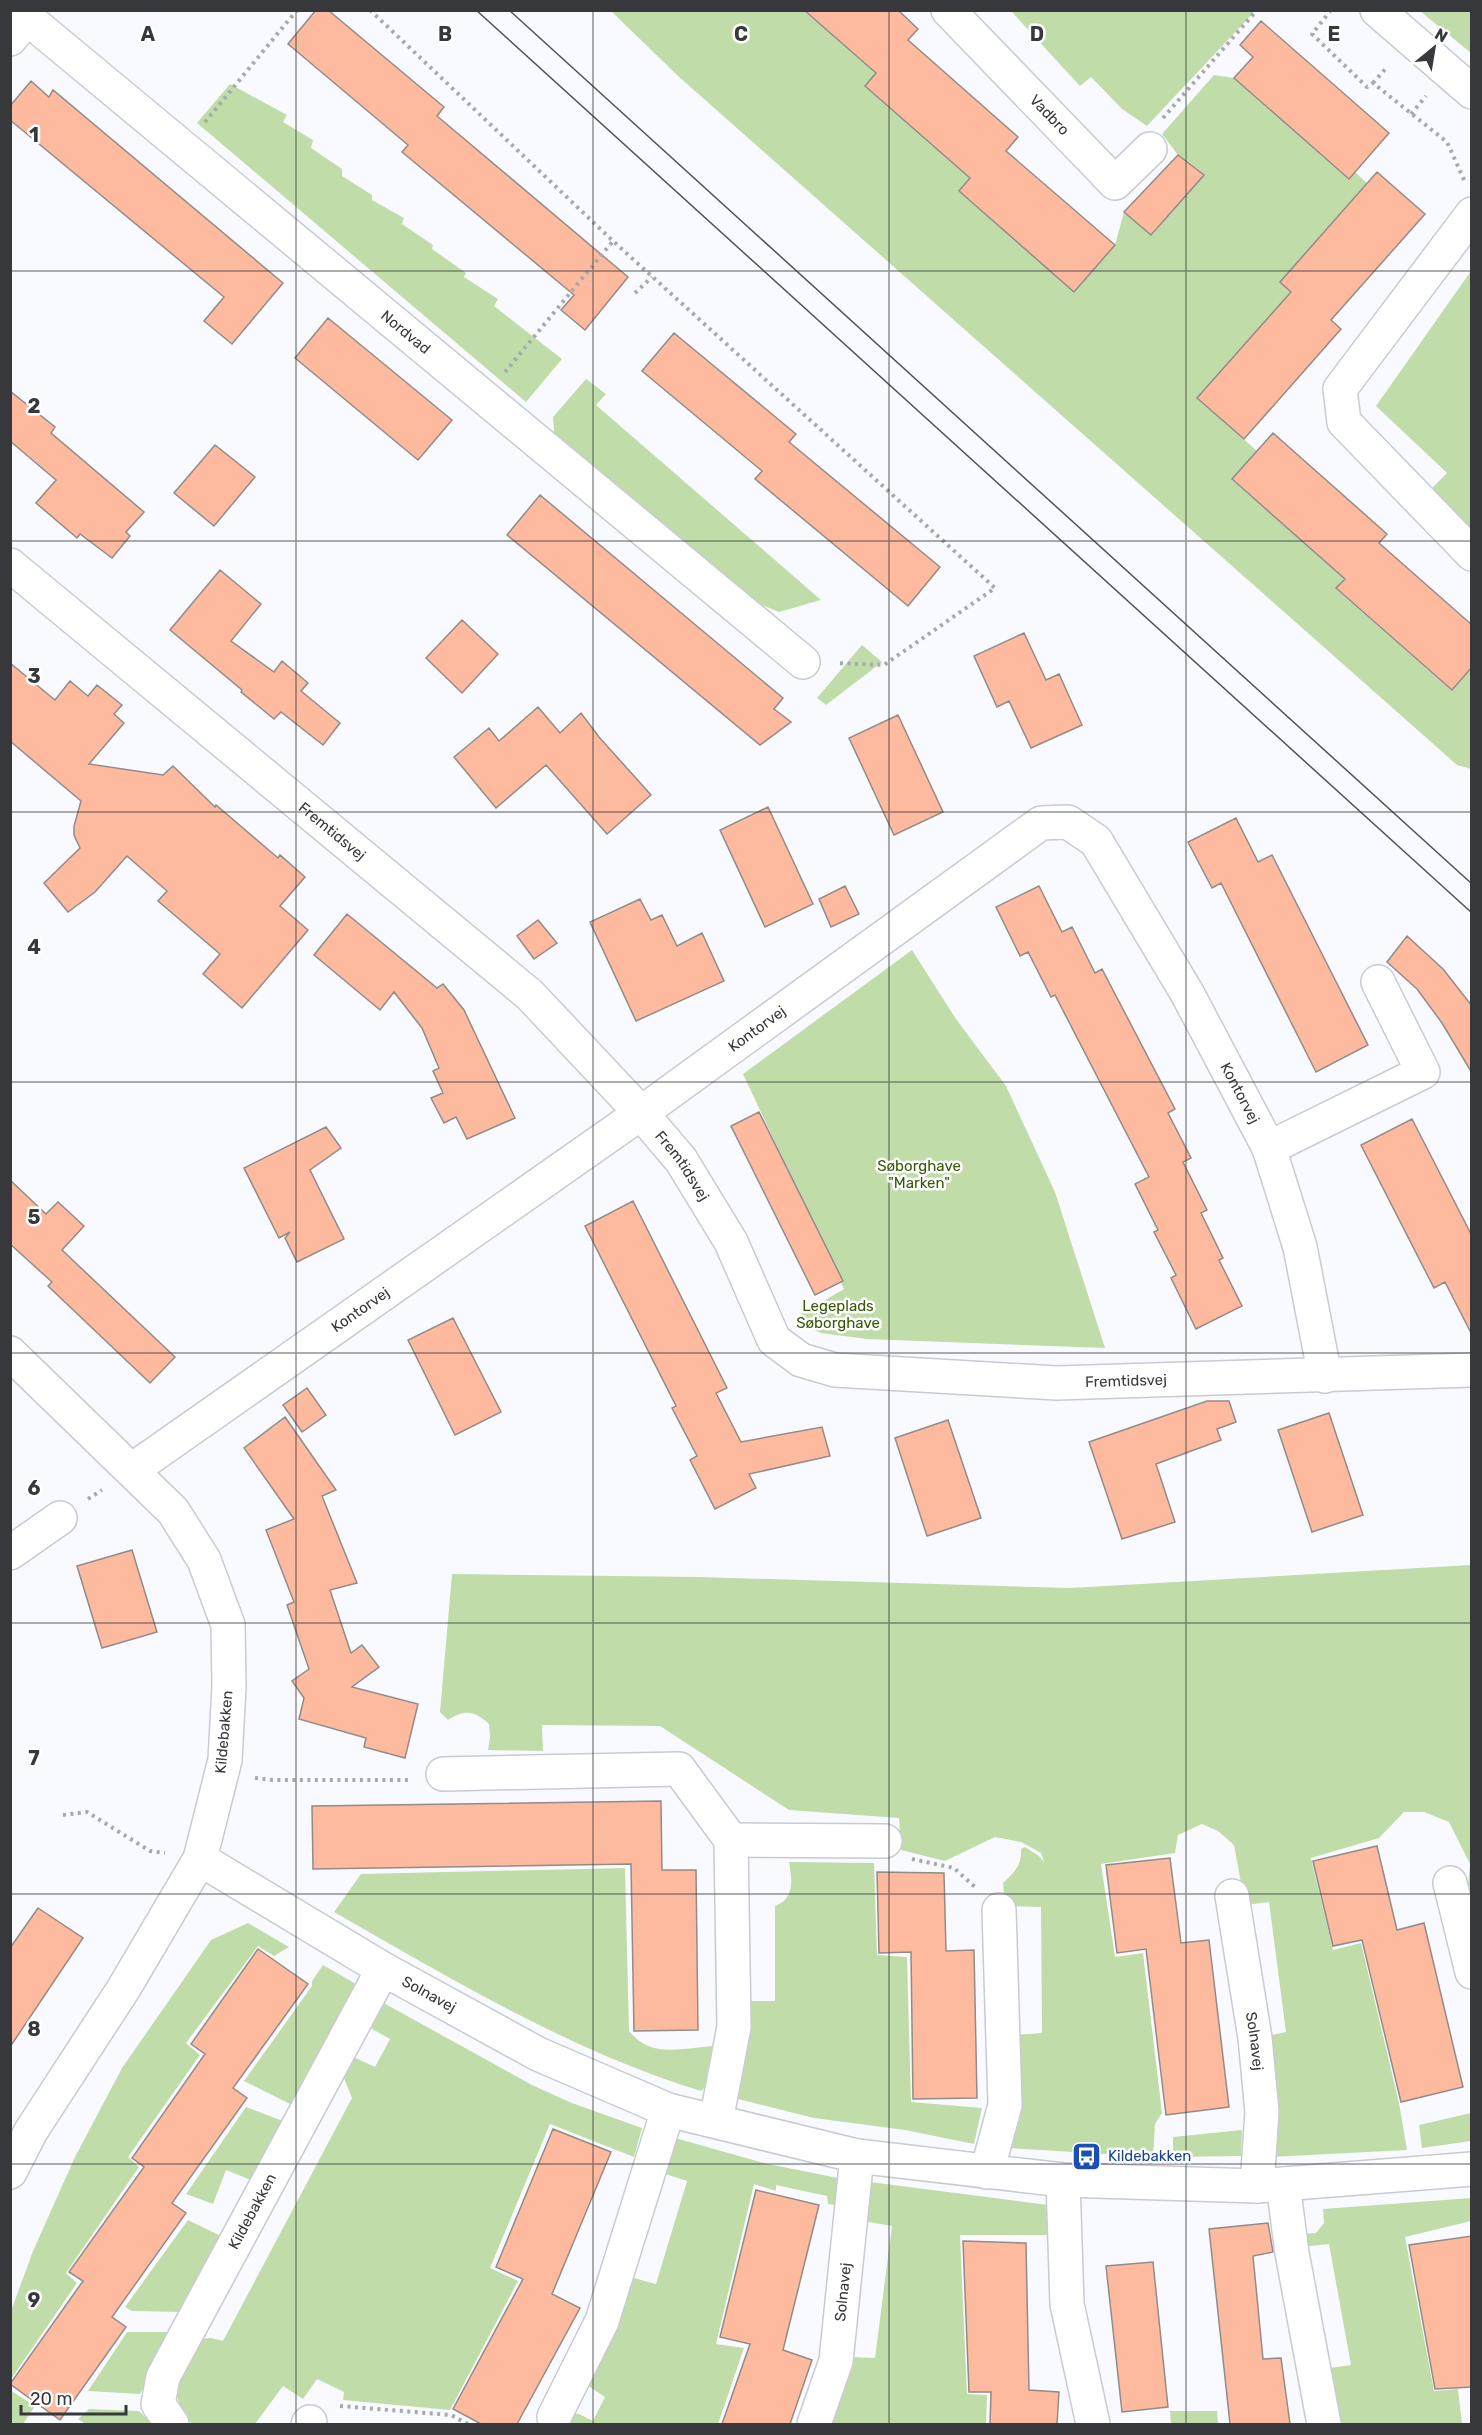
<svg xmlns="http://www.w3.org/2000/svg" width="1482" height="2435" font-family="Rubik,sans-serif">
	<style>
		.green { fill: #c0dda9 }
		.building { fill: #fdba9f; stroke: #928b88; stroke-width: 1.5 }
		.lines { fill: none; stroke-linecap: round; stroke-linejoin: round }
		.minor-casing { stroke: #c9cbd3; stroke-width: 36 }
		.path { stroke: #a8a9ad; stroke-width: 4; stroke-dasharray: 3 4.5; stroke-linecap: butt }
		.minor { stroke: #fff; stroke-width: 33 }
		.tram { stroke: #515256; stroke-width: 1.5 }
		.grid { fill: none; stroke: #37383b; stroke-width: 1.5; stroke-opacity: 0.55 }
		.labels { text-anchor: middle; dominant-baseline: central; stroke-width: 5; stroke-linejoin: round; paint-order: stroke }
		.street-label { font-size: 15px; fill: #37383b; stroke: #fff }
		.park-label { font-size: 15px; fill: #365806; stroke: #fff }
		.transit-label { font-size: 15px; fill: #164399; stroke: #fff; text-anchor: start }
		.grid-label { font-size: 20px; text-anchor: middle; font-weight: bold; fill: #37383b; stroke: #fff; stroke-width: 5; stroke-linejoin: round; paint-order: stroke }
	</style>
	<rect width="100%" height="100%" fill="#f9faff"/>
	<path class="green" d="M611,11h193l72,62 -11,13 105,92 -11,13 115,100 41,-46 9,-33 28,23 51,-60 -25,-20 -16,-21 52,-59 20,3 114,101 7,-7 12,11 -87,99 11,10 -94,106 60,53 -25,29 113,99 -9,10 115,101 20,-23v102l-14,-4 -779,-689z
		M1011,11h244l-108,115 -25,-17 -31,-32 -11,9z
		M1420,11h51v42z
		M230,84l57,31 -4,7 30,18 -2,8 31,21v7l30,19v5l32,18 -2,6 31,21 -1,4 34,24 -2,4 34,22 -4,7 68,53 -36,43 -329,-279z
		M1471,271v258h-1l-38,-41 15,-15 -71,-67z
		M586,379l20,15 -10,11 225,195 -42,12 -22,-9 -203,-170 -1,-16z
		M862,645l20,17 -56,43 -9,-7z
		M912,950l44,69 50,67 49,106 50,156 -238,-9 -46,-6 -14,-6 -11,-10 48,-28 -101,-215z
		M1471,1565v329h-4l3,-30 -21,-42 -25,-10h-20l-25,26 -68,20 22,92 28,-7 38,160 8,47 -137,7 -9,-120 25,-5 -17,-130 -24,3 -11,-60 -16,-14 -16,-7 -24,11 -3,18 -74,11 14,93 28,-4 19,160 -7,11 -2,33 -145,-9 4,-113 30,-2 -1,-126 -36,-1 -2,-23c12,-11 19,-18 18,-34l4,-2 14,9 5,6 -3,-9 -20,-11 -26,-5 -50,24 -44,-11 -2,-32 -110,-8 -129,-84 -118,-1 1,26 -55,-1 2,-13 -1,-13c-15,-13 -23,-15 -41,-4l-8,-8 12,-138 248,3 370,11z
		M789,1862l85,1 3,92 30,2 4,145 71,6 -8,36 -69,-14 -91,-12 -80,-20 14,-97h27v-95c20,-7 17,-27 14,-44z
		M625,1868l4,163c22,28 53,17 84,15l-3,37 -9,8c-131,-40 -249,-112 -367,-179l27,-38z
		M248,1923l41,24 -15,9 -16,-10 -72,97 14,12 -72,102 11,10 -73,106 11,10 -66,96v-68l22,-60 42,-94 47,-89 89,-128z
		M323,1965l33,19 -64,121 -48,-24 68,-95v-5z
		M380,2001l152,84 40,18 70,25 -8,29 -84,-33 -60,144 28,13 -68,129 -107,-10 1,-8 -27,-13 -14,20 -20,-13 -28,38h-63c-8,-9 -13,-17 -15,-29 -2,-16 12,-57 32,-57 4,0 10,2 14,3l129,-243 -12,-30 7,-14 28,13 15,-28 -27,-15z
		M246,2107l37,14 -32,59 -25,-10 -13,34 -27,-10z
		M1471,2113v28l-49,7 -3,-23z
		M1242,2130l-1,26 -68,1v-20z
		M668,2136l100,28 75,15 -1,27 -14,-2 -1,-8 -51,-11v6l-22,-7 -38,160 28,4 -26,76h-153l6,-11 8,1 14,7 12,-24 -15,-10 -4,-6 27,-43 17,-61 26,7 31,-103 -28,-9z
		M870,2182l178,23 6,30h-94l7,159 20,1 -1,29h-158l22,-67 25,1 17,-132 -29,-5z
		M1471,2198v23l-66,16 29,154 24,-2 4,35h-131l-1,-56 21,-3 -22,-121 -28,3 -3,-13 18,-1 8,-10 -1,-14z
		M188,2220l35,17 -43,75 -48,-1 -7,-4z
		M127,2332h44l-31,62 -52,-3z
		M10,2390l25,16 -12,18h-12z
		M89,2409l50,2 12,12 -2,1h-63l-8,-5z
		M1170,2411h47l1,13h-47z"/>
	<path class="building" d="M316,10h12l116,97 -7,9 191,161 -43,53 -24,-20 13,-15 -172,-143 6,-7 -120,-101z
		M804,10h94l20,19 -10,11 110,97 -12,14 109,94 -41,47 -115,-101 11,-13 -105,-92 11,-13z
		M1261,21l128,112 -40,46 -115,-101 19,-21 -13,-12z
		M31,81l18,16 4,-7 230,193 -51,61 -28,-23 20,-24 -214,-177v-14z
		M1178,155l26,20 -53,60 -27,-23z
		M1377,172l48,42 -94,106 10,9 -97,110 -47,-41 94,-106 -11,-10z
		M328,318l124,102 -34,40 -123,-102z
		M674,333l122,101 -7,8 151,125 -32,39 -153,-127 7,-8 -120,-100z
		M10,391l45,36 -4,6 93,79 -18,20 4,4 -18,22 -32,-24 -3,4 -41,-35 20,-23 -46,-39z
		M1273,433l114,101 -8,9 93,82v42l-20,23 -116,-102 9,-9 -113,-100z
		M215,445l40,32 -41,49 -40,-33z
		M540,495l243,203 -9,11 17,13 -31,23 -253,-210z
		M220,570l41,34 -30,37 43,31 8,-11 26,22 -7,8 39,32 -17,22 -42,-33 -7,7 -33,-27 1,-2 -72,-60z
		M462,620l36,34 -36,39 -36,-35z
		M1024,633l22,47 13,-6 23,51 -51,23 -22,-47 -12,6 -23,-51z
		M10,663l45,37 15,-19 18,15 9,-11 25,20 -8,9 10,9 -35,41 74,11 10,-9 42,41 1,-2 62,53 2,-3 25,22 -25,29 28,24 -66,78 -39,-34 17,-20 -62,-53 9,-10 -40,-35 -32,36 -27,20 -24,-29 36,-35 -6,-13v-9l7,-25 -71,-60z
		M538,707l22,26 21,-20 18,24 52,58 -44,39 -61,-69 -50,43 -42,-51 35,-29 10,13z
		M898,715l45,97 -49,23 -45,-97z
		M768,807l45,97 -48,23 -45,-97z
		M1236,818l22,44 14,-7 96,190 -52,27 -95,-189 -9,5 -24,-46z
		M845,886l14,28 -28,13 -12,-28z
		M1039,886l23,46 10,-5 23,46 7,-4 73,140 -7,4 23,45 -8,4 24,48 -6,3 22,45 -4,2 23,46 -46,23 -25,-51 5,-3 -22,-43 4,-2 -23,-46 14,-7 -94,-182 -4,2 -23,-45 -8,4 -24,-49z
		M640,899l11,21 11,-5 15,31 25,-13 22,48 -88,40 -46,-99z
		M347,914l90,74 6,-4 21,26 51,108 -48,21 -11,-22 -12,6 -13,-25 12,-5 -10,-22 6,-3 -17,-40 -28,-36 -14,18 -66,-55z
		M538,920l19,23 -23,16 -17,-23z
		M1407,936l36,33 29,37v67l-30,-50 -25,-34 -30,-27z
		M759,1112l84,169 -28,14 -84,-169z
		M1412,1119l60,117v99l-27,-53 -11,6 -73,-143z
		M326,1127l15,21 -31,22 34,69 -47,23 -12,-24 5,-6 -11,6 -35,-70z
		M10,1180l36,34 12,-12 26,24 -22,24 113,107 -25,26 -102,-97 4,-4 -42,-38z
		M633,1201l94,187 -11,5 25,49 81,-15 8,29 -81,18 7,14 -41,21 -25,-49 7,-4 -25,-48 4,-2 -91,-180z
		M453,1318l48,94 -46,23 -47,-95z
		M307,1388l19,27 -24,17 -19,-27z
		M1207,1401h22l7,21 -19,7 4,11 -65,24 19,58 -53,17 -33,-97z
		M1329,1413l34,102 -51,17 -34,-102z
		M285,1417l51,73 -14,6 35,87 -27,7 21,63 11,-8 17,22 -27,20 66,17 -13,54 -41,-11 2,-9 -67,-19 5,-21 -12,-17 17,-12 -22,-64 7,-3 -28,-72 28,-11 -50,-71z
		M948,1420l33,98 -54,18 -32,-98z
		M132,1550l25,82 -55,16 -25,-82z
		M661,1801l1,69h34l2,160 -64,1 -3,-167 -318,5 -1,-63z
		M1377,1846l20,84 27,-7 39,164 -62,15 -39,-162 -29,6 -20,-85z
		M1170,1858l11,85 28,-3 20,167 -63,8 -20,-166 -29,4 -11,-88z
		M877,1872l67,1 2,78 28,-1 3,148 -64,1 -2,-147 -32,1z
		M38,1908l45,30 -73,109v-99z
		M258,1949l50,35 -75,104 14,10 -75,105 14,10 -74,104 14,10 -66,93 -50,-36 73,-103 -14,-9 75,-105 -12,-9 73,-104 -14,-10z
		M553,2129l58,23 -59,142 28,14 -63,116h-36l-28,-15 70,-130 -27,-12z
		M756,2190l63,15 -36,145 29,10 -22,64h-68l28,-80 -30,-7z
		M1268,2223l5,29 -20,4 10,103 18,-1 9,66h-60l-21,-195z
		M1472,2236v151l-37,2 -26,-144z
		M963,2241l63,2 3,147 30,2 -2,32h-67l1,-32h-22z
		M1153,2262l15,145 -46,5 -16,-146z"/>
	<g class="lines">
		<defs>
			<g id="minor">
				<path id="s1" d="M948,10l167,173 35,-34"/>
				<path d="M1377,10l95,82"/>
				<path id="s2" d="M10,39l17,-21 776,644"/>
				<path d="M1472,214l-132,175 4,33 128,132"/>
				<path id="s3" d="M10,565l520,430 111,118 40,47 50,82 43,98 27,20 34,10 222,13 415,-13"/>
				<path d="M1269,1148l154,-76 -45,-90"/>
				<path d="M10,1353l163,158 31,49 24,65 1,62 -4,73 -25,99 -76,129 -93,143 -21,41"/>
				<path id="s4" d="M132,1470l509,-357 400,-290 27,-1 28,19 91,152 82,155 31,99 25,129"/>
				<path d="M10,1553l50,-35"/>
				<path d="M443,1774l236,-5 52,71 3,187 -18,94"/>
				<path d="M731,1840l154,1"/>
				<path id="s5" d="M200,1859l183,110 155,85 130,56 189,46 206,24 194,6 215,-17"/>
				<path d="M1450,1883l22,89"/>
				<path id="s6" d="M1232,1896l23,142 7,74 -5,74"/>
				<path d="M987,2172l18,-67 -6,-195"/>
				<path d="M1063,2180l4,124 26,120"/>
				<path d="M1283,2184l9,69 32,171"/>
				<path d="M554,2417l48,-96 66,-211"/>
				<path id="s7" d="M172,2424l-14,-20 5,-27 220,-408"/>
				<path d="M308,2424l2,-2"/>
				<path id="s8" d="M814,2424l22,-63 21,-205"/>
			</g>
		</defs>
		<use href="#minor" class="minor-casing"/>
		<path class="path" d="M370,10l243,231 382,347 -111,77 -48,-2
			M1331,10l-19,24 55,53 6,-4 74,59 18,40
			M1373,83l15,-17
			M1411,114l15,-18
			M1163,118l94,-108
			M205,122l92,-112
			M635,293l17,-16
			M505,372l108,-131
			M88,1499l14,-9
			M255,1778l17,2h137
			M63,1815l24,-3 63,39 15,2
			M912,1859l42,9 21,19
			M340,2406l111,9 17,9"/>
		<use href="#minor" class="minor"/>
		<path class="tram" d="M476,10l996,903
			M509,10l963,874"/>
	</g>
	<path class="grid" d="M296,10v2414M593,10v2414M889,10v2414M1186,10v2414M10,271h1462M10,541h1462M10,812h1462M10,1082h1462M10,1353h1462M10,1623h1462M10,1894h1462M10,2164h1462"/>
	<defs>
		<symbol id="bus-square" viewBox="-11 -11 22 22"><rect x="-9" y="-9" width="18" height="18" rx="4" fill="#1a4fb4" stroke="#fff"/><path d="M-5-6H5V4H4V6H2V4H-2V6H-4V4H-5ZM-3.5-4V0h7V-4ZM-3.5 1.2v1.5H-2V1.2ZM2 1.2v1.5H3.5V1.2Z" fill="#fff"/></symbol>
	</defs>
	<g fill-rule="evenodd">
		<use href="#bus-square" x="1070" y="2140" width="33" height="33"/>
	</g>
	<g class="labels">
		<g class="street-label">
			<text stroke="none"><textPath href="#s1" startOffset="146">Vadbro</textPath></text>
			<text stroke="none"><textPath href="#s2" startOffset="519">Nordvad</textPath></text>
			<text stroke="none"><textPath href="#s3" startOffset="418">Fremtidsvej</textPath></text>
			<text stroke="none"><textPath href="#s4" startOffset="765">Kontorvej</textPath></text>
			<text stroke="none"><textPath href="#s4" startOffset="1467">Kontorvej</textPath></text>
			<text stroke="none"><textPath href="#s3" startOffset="904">Fremtidsvej</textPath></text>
			<text stroke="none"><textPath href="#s4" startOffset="279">Kontorvej</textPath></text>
			<text stroke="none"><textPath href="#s3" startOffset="1462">Fremtidsvej</textPath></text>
			<text transform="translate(224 1732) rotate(-85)">Kildebakken</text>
			<text stroke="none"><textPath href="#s5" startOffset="266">Solnavej</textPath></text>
			<text stroke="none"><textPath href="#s6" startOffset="147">Solnavej</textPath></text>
			<text stroke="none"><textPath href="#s7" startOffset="240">Kildebakken</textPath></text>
			<text stroke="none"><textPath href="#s8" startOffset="136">Solnavej</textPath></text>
		</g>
		<g class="park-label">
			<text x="919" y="1166">Søborghave<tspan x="919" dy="17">"Marken"</tspan></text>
			<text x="838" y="1306">Legeplads<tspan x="838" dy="17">Søborghave</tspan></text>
		</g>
		<g class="transit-label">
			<text x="1108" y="2156">Kildebakken</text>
		</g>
	</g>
	<g class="grid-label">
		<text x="148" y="41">A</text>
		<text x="445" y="41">B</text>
		<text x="741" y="41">C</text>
		<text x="1037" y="41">D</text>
		<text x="1334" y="41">E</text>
		<text x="34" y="142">1</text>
		<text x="34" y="413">2</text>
		<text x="34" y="683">3</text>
		<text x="34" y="954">4</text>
		<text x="34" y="1224">5</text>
		<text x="34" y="1495">6</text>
		<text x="34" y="1765">7</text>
		<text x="34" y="2036">8</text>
		<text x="34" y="2307">9</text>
	</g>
	<rect width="1482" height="2435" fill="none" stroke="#37383b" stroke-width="24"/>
	<g transform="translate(1434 48) rotate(30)" stroke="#ffffff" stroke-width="4.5" paint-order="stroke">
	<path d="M0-4.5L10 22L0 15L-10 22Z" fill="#37383b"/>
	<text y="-9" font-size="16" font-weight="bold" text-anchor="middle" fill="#37383b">N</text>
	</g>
	<path d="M21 2405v9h105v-9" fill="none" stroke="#37383b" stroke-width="3"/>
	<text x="30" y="2405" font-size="18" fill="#37383b" stroke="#ffffff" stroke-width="4.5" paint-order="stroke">20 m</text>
</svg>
